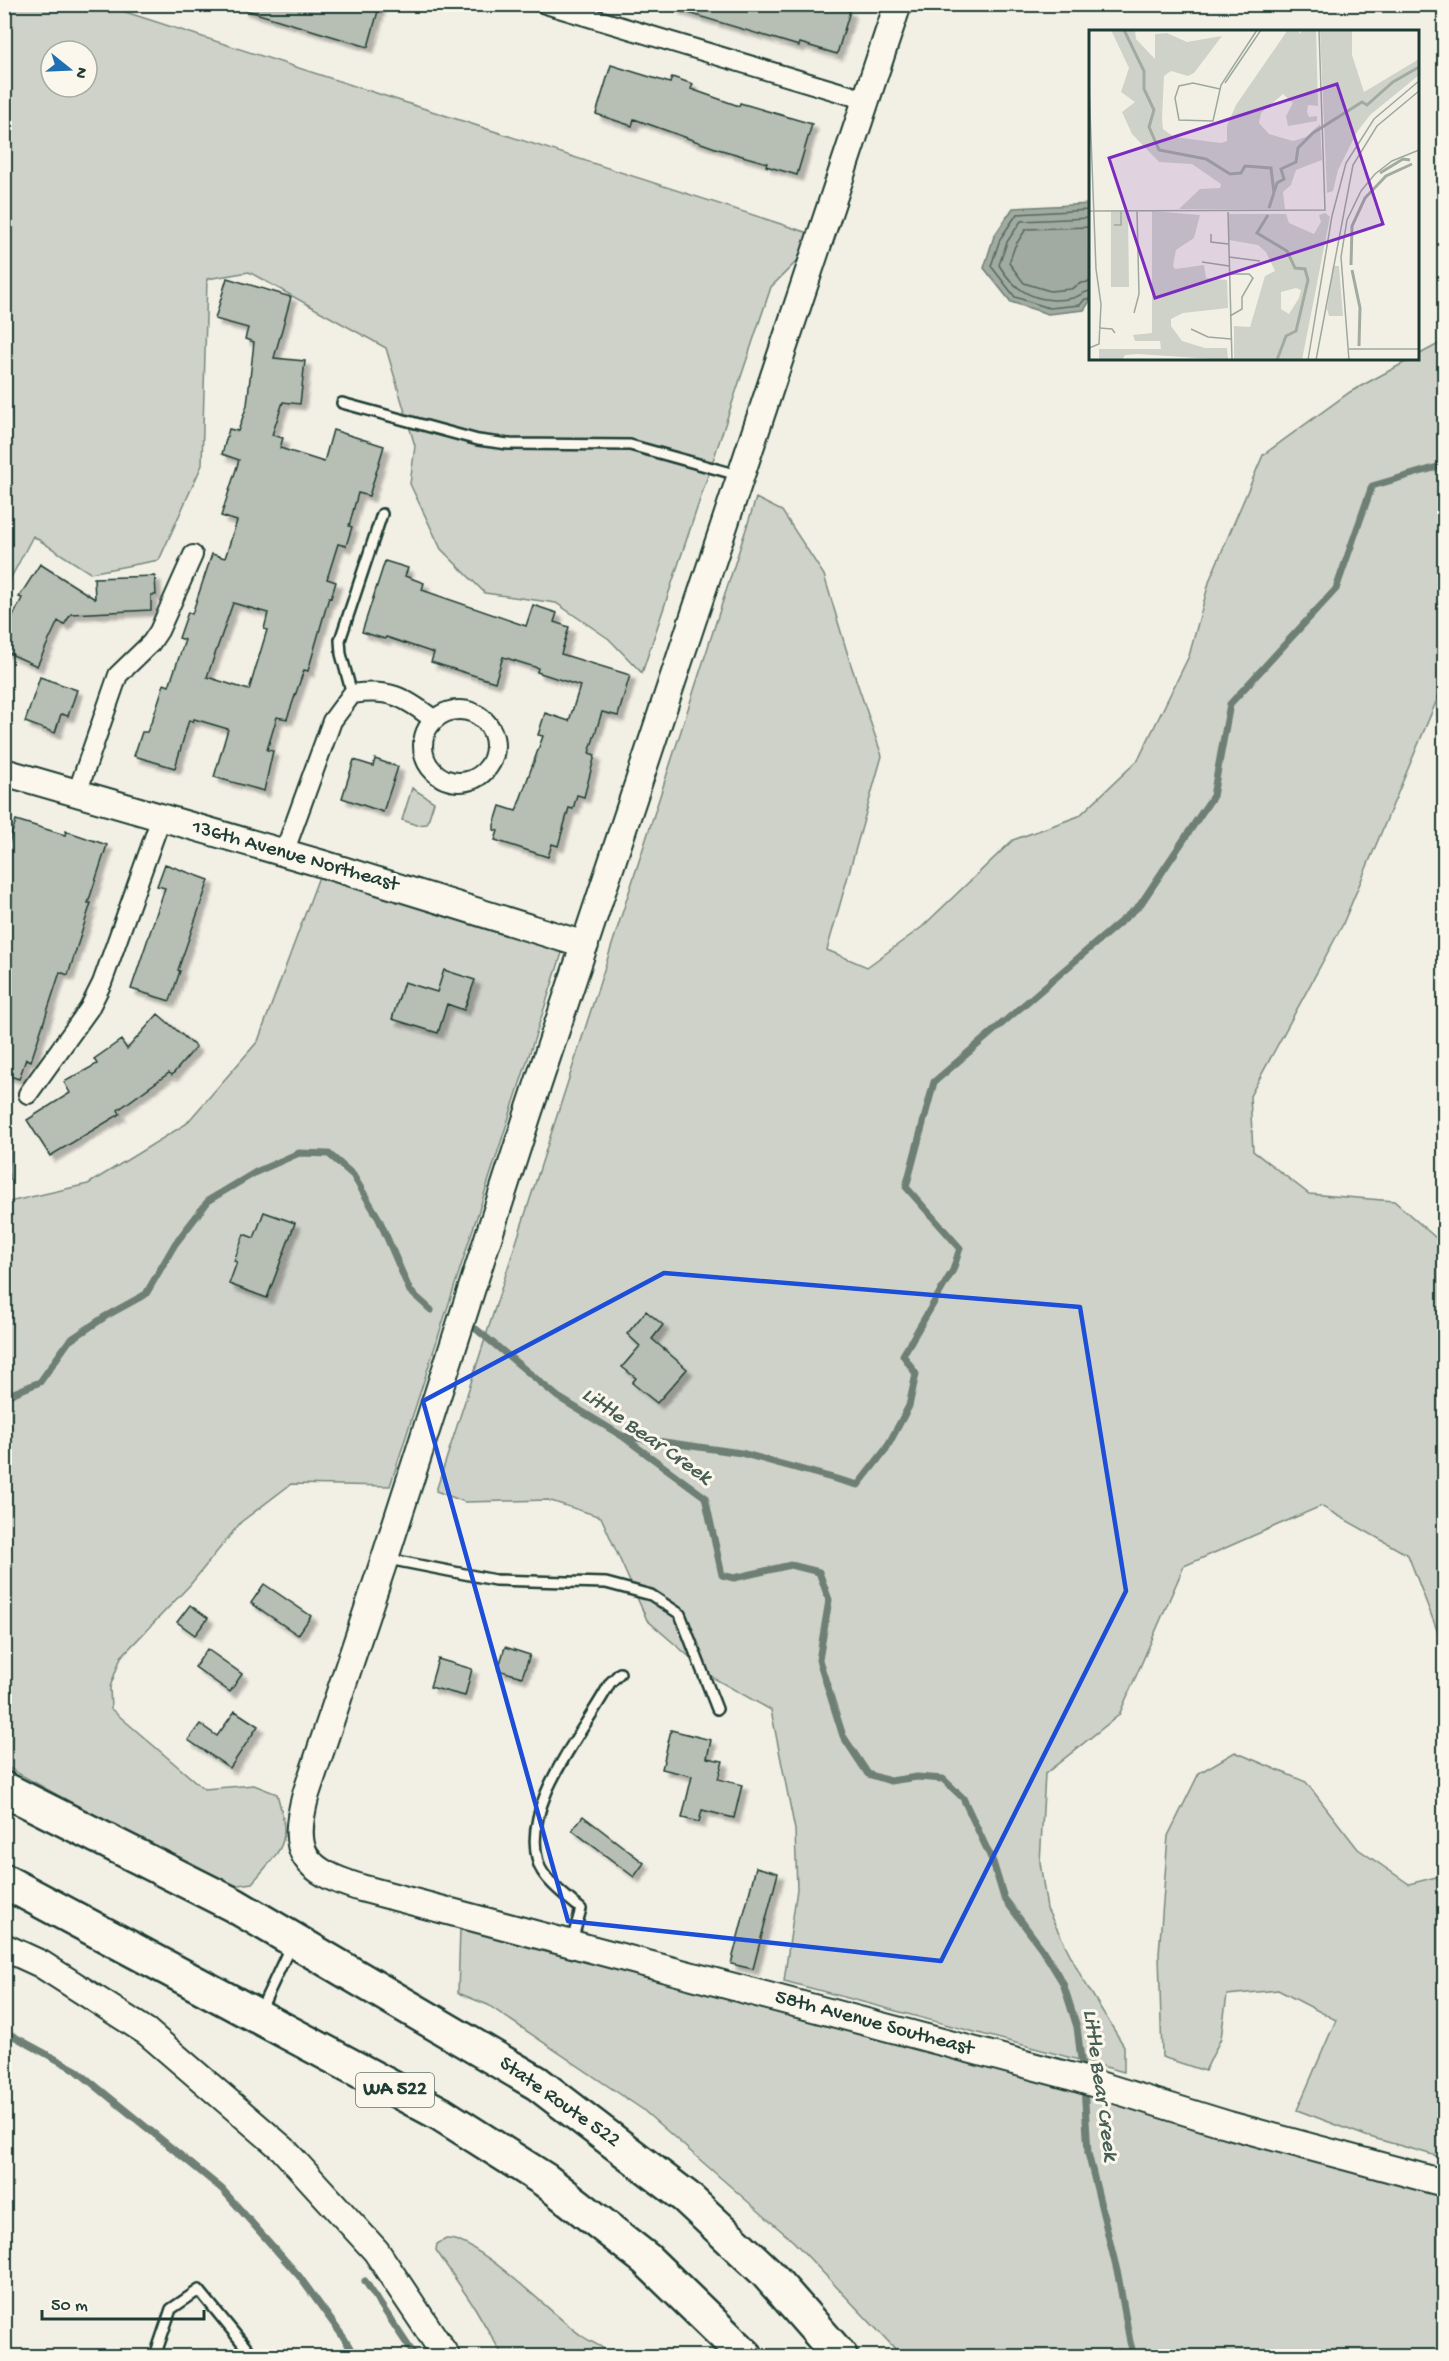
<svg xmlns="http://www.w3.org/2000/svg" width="1449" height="2361" font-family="'Gochi Hand',sans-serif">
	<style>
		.green { fill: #cfd2c8; stroke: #77887e; stroke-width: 1.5; fill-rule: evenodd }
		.water { fill: #a2aba1; stroke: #6e7f75; stroke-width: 1.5 }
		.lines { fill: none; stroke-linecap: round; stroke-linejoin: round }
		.shore { stroke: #536960; stroke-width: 1.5 }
		.stream { stroke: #6e7f75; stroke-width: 7 }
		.building { fill: #b7beb3; stroke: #1f3d34; stroke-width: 1.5; fill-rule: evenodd; filter: url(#shadow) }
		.lane-casing { stroke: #1f3d34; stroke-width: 14 }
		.street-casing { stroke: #1f3d34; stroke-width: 22 }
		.secondary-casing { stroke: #1f3d34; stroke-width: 30 }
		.highway-casing { stroke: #1f3d34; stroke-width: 38 }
		.lane { stroke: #fbf7ec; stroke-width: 9 }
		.street { stroke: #fbf7ec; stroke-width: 18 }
		.secondary { stroke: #fbf7ec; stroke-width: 26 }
		.highway { stroke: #fbf7ec; stroke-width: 33 }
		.marked { fill: none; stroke: #1d4ed8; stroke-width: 4.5; stroke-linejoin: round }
		.labels { text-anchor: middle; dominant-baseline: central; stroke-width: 6; stroke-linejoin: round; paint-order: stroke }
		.shield { fill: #fbf7ec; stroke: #61756b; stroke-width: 1.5 }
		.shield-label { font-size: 20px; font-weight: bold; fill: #1f3d34 }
		.street-label { font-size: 21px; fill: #1f3d34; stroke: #fbf7ec }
		.water-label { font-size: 22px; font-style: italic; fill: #465e55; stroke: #fbf7ec }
		.inset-river { fill: none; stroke: #a2aba1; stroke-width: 3 }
		.inset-road { fill: none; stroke: #9ea89e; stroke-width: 1.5 }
		.view { fill: #7b2cbf; fill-opacity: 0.15; stroke: #7b2cbf; stroke-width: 3 }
		.inset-edge { fill: none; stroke: #1f3d34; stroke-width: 3 }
	</style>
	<defs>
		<filter id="shadow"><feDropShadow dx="5.5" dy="5.5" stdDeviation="1.5" flood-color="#0004"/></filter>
	</defs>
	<rect width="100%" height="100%" fill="#f2f0e5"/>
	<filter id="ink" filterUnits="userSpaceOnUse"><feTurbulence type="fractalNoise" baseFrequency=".0167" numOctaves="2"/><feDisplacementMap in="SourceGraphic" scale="12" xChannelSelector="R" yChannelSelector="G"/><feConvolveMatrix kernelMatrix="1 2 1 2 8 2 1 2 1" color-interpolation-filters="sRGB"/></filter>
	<g filter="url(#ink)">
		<path class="green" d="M5,5h99l717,232 -50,50 -129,386 -33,-34 -53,-36 -71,-10 -44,-44 -31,-65 5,-38 -29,-98 -137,-76 -42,7 -5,186 -43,95 -69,13 -57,-37 -28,53zM51,51h36v36h-36z
			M1444,341v342l-102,243 -92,170 3,55 56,43 85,7 50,44v403l-36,-93 -87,-49 -137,60 -65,149 -74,59 -5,88 7,47 35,69 42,68v26l-340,-91 13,-92 -2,-59 -24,-120 -56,-31 -68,-59 -46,-103 -53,-17 -83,2 -29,-11 320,-993 26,13 42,64 26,87 32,94 -55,194 40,17 55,-40 91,-87 66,-24 59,-56 51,-104 21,-77 53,-124 87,-63 61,-33 7,-1v-3z
			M412,788l22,14 -7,22 -10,1 -15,-5z
			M320,874l243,76 -173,536 -99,-2 -50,38 -51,63 -69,72 -11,30 1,22 93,80 50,-4 23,9c14,50 8,51 -25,89l-28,4 -219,-121 -1,-563 84,-19 98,-60 72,-83z
			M1235,1752l71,30 52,67 51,35 35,-9v283l-78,-22 -69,-26 39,-90 -58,-30 -51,5 -6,43 -16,33 -43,-14 -3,-103 9,-118 31,-63z
			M460,1928l671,172 313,93v163h-542l-108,-114 -152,-133 -154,-104 -30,-12z
			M446,2239c32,-2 107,77 136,97 11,8 21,9 30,20h-109l-28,-48 -39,-58 1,-6z"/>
		<path class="water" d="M1090,204v97l-6,9 -36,4 -37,-12 -27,-34 10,-32 19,-28z
			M5,1108h5l1,71 -6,1z"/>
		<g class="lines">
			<path class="shore" d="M1090,210l-73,4 -17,25 -9,27 24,31 34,11 31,-3 5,-6h5
				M1090,218l-69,3 -14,21 -8,23c17,29 41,40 74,33 7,-2 10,-6 17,-7
				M1090,227l-64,2 -11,17 -6,17 15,20 26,8 21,-2 10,-6 9,-1"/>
			<path class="stream" d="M476,1329l82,68 64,39 83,61 17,78 12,3 57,-13 28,7 10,28 -10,60 24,76 25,38 22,7 27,-4 26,2 20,19 30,64 11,36 38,51 21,34 14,44 6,48
				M4,1397l36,-15 29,-41 37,-25 40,-22 29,-50 34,-44 47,-28 43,-19 30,1 24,21 26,44 31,72 21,19
				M622,1436l119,17 117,32 28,-36 23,-43 7,-32 -13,-19 50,-85 7,-22 -54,-61 28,-105 206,-177 73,-109 17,-92 106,-115 36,-103 72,-21
				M4,2031l72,39 146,119 77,87 45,62 11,18
				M1084,2086l4,67 30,122 12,67 4,14
				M365,2281l50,75"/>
		</g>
		<path class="building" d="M243,4h137l-12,43 -126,-38z
			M675,4h154l21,7 -13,43 -37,-11 -1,3 -124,-37z
			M611,65l59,18 2,-6 21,7 -2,5 48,17 1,-3 72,21 -15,51 -31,-9 1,-3 -49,-14 -84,-30 -2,7 -36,-12z
			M227,278l64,19 -17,61 31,3 -5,43 -17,-2 -11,33 11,3 -3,10 44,14 9,-32 51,16 -15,50 -11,-3 -9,33 3,1 -6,19 -8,-2 -11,35 9,3 -5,16 -2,-1 -21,74 -4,-1 -17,49 -10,-2 -10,33 6,1 -9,40 -50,-14 14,-48 -34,-10 -1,3 -4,-2 -14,48 -41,-12 8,-24h5l6,-14 11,-34 5,2 16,-46 -6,-2 9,-26 4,2 20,-60 13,4 12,-37 -16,-5 18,-56 -17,-6 7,-25 9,2 9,-26 7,-63 -9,-3 3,-11 -33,-9zM233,603l35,10 -4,16 3,1 -18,60 -42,-13z
			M385,561l23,7 -3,8 19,7 -2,7 104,36 7,-21 24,8 -3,9 15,5 -8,27 69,21 -12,41 -16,-4 -13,41 6,2 -11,42 -7,-2 -4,14 -4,-1 -11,38 -6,-2 -4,13 -53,-17 3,-9 -4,-1v-5l6,-19 16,5 27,-75 -5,-1 7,-22 24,8 11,-35 -43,-14 1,-4 -35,-11 -8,25 -64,-20 3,-9 -48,-16 -1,2 -23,-7z
			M40,564l55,35 -1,-21 61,-2 1,19h-5v15l-80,4 -7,11 -6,-4 -21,45 -33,-15v-16l18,-37 -3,-1z
			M40,677l37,13 -9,26 -7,-2 -6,19 -30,-11z
			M375,759l23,8 -15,45 -41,-14 12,-38 19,6z
			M16,820l49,15 1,-4 41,14 -19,58h3l-23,72 -8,-3 -29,89 -5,-2 -7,20 -15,-5v-216z
			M165,864l44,16 -31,90 2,1 -10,30 -39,-12 34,-101 -8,-2z
			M444,970l31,10 -11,30 -17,-6 -9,29 -46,-14 12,-37 33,10z
			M158,1014l38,33 -24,28 -3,-2 -51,37 2,4 -70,42 -23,-36 43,-27 -6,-11 33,-18 -3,-5 27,-19 6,9z
			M264,1212l31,11 -28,75 -38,-14 8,-22 -3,-1 10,-27 10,4z
			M646,1311l17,14 -11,14 35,30 -30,34 -25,-20 4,-5 -14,-11 18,-21 -13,-12z
			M264,1584l47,32 -13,19 -47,-32z
			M190,1605l18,13 -13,17 -18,-13z
			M505,1647l25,8 -8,22 -24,-7z
			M207,1649l35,25 -12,18 -35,-25z
			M438,1659l34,10 -7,27 -35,-9z
			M235,1711l23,15 -28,42 -42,-28 12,-16 17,12z
			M671,1730l40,10 -4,18 16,3 -5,18 24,6 -8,33 -32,-8 -3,12 -17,-4 10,-42 -30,-7z
			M583,1816l61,47 -10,14 -62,-47z
			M756,1867l22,6 -25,96 -22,-5z"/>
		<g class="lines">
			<defs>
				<path id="lane" d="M342,403l136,37 30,4 122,1 108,30
					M352,694l-11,-40 -1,-14 42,-126
					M388,1559l107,21 111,3 45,12 29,19 37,95
					M572,1941l9,-32c-13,-11 -39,-30 -43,-47 -17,-60 46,-129 72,-179l10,-10
					M260,2011l31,-66
					M155,2356l16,-47 28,-19 54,66"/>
				<path id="street" d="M545,4l321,96
					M423 746a36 36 0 1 1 72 0a36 36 0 1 1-72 0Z
					M77,793l41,-118 33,-32 8,-12 34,-76
					M284,853l48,-132 20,-27c38,-5 51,2 81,25
					M28,1094l61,-85 13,-26 59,-165"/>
				<path id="secondary" d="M898,4l-371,1113 -142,441 -79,236c-16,60 -3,76 55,94l709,188 159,49 215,58
					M4,772l319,92 262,81
					M4,1947l37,17 106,68 136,117 93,102 70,105"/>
				<path id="highway" d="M4,1789l230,116 303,178 149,114 80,75 74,84
					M4,1881l437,233 104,66 101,79 100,97"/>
			</defs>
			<use href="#lane" class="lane-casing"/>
			<use href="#street" class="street-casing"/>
			<use href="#secondary" class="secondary-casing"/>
			<use href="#highway" class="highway-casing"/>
			<use href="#lane" class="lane"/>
			<use href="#street" class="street"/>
			<use href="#secondary" class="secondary"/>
			<use href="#highway" class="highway"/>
		</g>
	</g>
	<path class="marked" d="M664,1273l416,34 46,284 -185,370 -373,-40 -145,-520z"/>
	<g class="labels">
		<rect class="shield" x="356" y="2073" width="78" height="34" rx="4.5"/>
		<g class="shield-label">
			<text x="395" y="2090">WA 522</text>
		</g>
		<g class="street-label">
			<text transform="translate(295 857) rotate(16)">136th Avenue Northeast</text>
			<text transform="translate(874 2024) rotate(15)">58th Avenue Southeast</text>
			<text transform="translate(559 2103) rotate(35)">State Route 522</text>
		</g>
		<g class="water-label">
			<text transform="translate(646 1437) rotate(35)">Little Bear Creek</text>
			<text transform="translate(1099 2085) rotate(82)">Little Bear Creek</text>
		</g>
	</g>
	<g transform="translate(1089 30)">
		<rect width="330" height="330" fill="#f2f0e5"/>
		<path d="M22,0h24l1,9 19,20v-25l12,-1 20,9 35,-6 -28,37 -6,3 -17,-5 -7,5 -2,43 1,10 11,8 47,6 6,-2v-15l9,-21 51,-74 11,-1 2,4 2,-4h14l2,76 -10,-1 -1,7 2,5 8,-1v5l-29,5 -2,-10 7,-13 -10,-9 -22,19 -2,10 10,11 24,7 13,-4 14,-13 2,36 -26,10 -5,15 -8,7 2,17h-106l21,-20 20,-1 1,-4 -29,-20 -33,-2 -27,-28 -10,-22 13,-10 -14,-10 8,-24zM231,0h32v25l12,37 55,-33v16l-49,40 -13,17 -19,38 -5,21 -6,2zM22,181h17l1,76h-18zM63,181l48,4 -6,23 -18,12 -3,16 2,3 29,-4 2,13 21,2 1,28 -45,5 -12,6v7l11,15 23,7h22l1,12 -90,-6 -13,1 -3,5h-23v-11h62l-1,-8h-25l-2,-6 19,-2zM236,183l5,4 -28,143h-68v-34l16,1 15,-51 10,-5 -9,-19 -8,-7 -29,-5v-26h57l3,9 25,11 7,-12 -2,-7zM207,258l5,2 -2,8 -10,16 -8,-5v-17zM244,236h6l4,50h-14l-2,-7z" fill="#cfd2c8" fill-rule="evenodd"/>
		<path class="inset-river" d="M35,0l20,41v18l10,21 -5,17 10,23 47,9 24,15 11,-1 4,-7 26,2 3,25M291,143l23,-14 7,1M180,178l8,-25 7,-4 -3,-10 15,-7 2,-14 15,-15 49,-31 5,3 26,-23 26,-15M179,185l-11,18 30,18 8,17 10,1 3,11 -12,51 -10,5 -9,24M262,235l1,-39 13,-28 21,-22 26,-12M263,240l8,38 -1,38"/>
		<path class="inset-road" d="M136,53l36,-53M0,55l7,184 5,35 -2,40 -10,4M131,59l-27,-6 -14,3 -4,12 4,22 34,1 8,-36 36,-55M0,181l236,-1 -6,-180M139,182l4,148M25,195h7v-14M122,204v8l17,2M140,227l31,4M113,232l27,4M140,244h20l4,4 -11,19v12l-12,7M45,283l5,-19 -2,-83M10,298l13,1 3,4M102,299l17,8 23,2M260,319h70M219,330l24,-144 14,-53 28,-44 45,-38M227,330l37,-195 24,-39 42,-35M260,330l-8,-103 6,-37 14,-29 14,-17 17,-13 27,-11"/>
		<path class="view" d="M248,54l46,140 -228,74 -46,-140z"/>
		<rect width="330" height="330" class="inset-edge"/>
	</g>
	<rect width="1449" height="2361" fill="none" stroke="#fbf7ec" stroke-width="24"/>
	<rect x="12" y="12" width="1425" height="2337" fill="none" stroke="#1f3d34" stroke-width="2" filter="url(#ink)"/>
	<g transform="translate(69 69) rotate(108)"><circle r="28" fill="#fbf7ec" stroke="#a3ada2" stroke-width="1.5"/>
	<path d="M0-4.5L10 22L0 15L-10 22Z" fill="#1f6fb2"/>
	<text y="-9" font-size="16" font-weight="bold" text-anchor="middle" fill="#1f3d34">N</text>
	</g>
	<path d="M42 2310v9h162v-9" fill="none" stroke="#1f3d34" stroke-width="3"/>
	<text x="51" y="2310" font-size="18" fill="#1f3d34" stroke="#fbf7ec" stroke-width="4.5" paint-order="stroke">50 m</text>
</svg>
